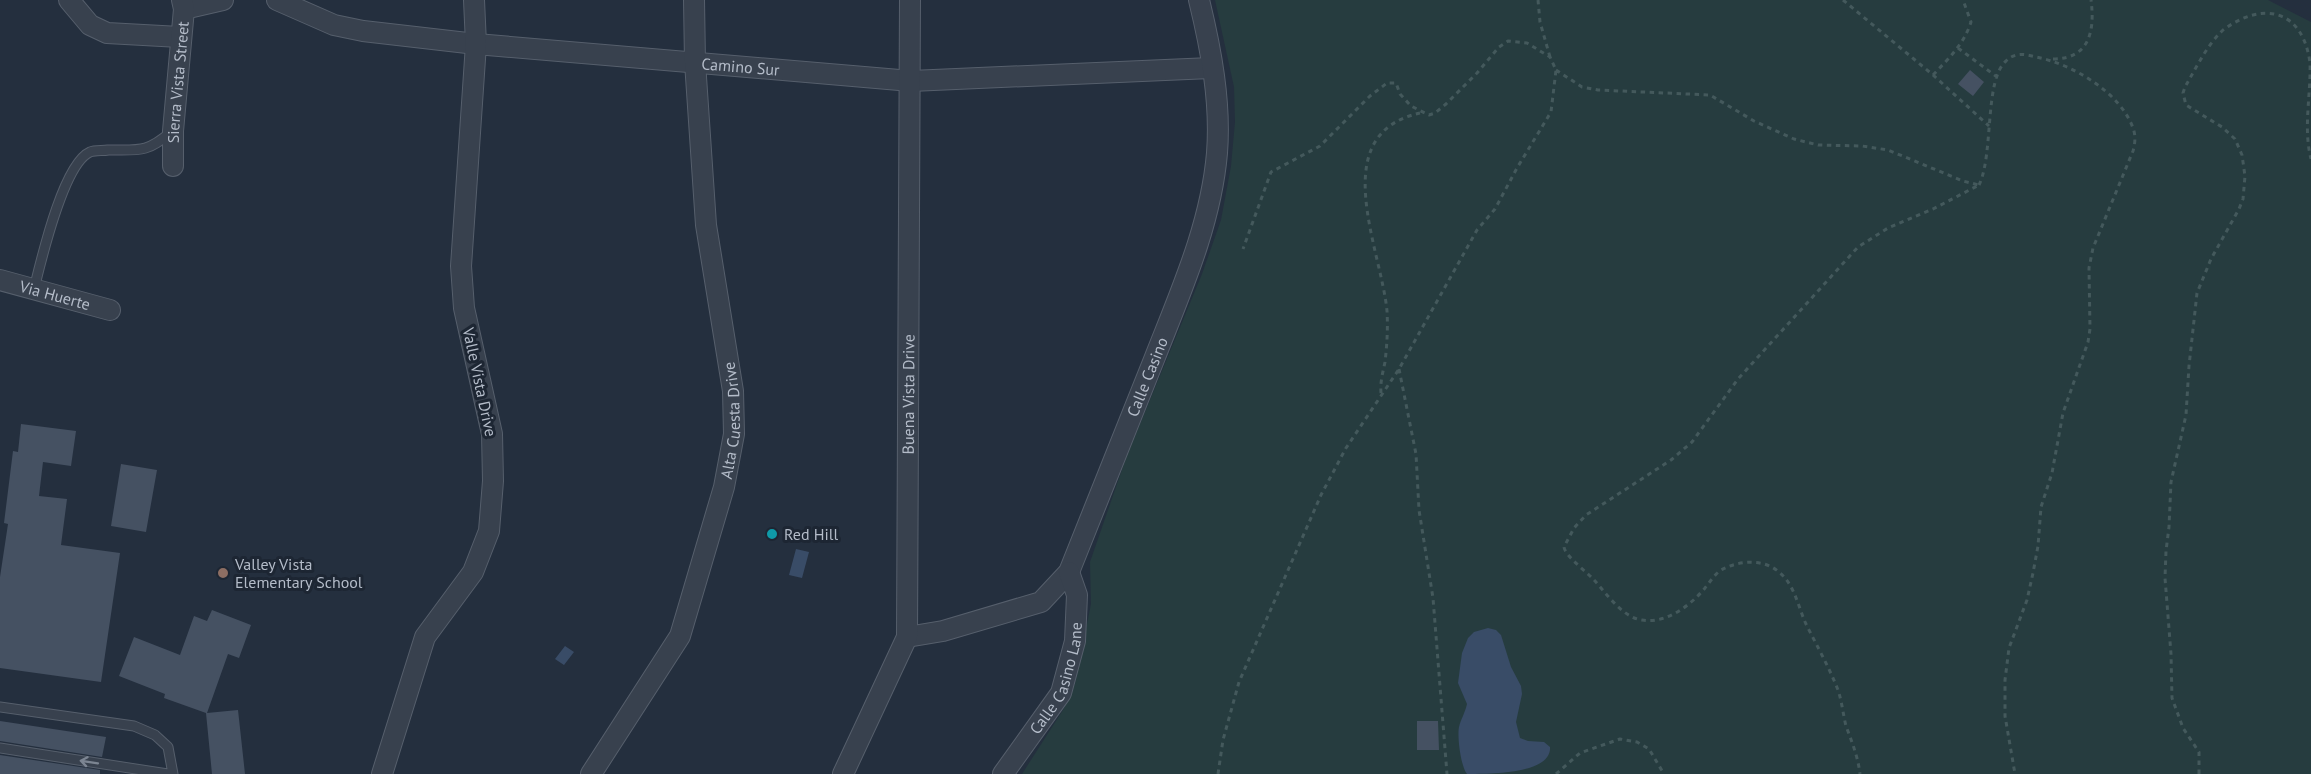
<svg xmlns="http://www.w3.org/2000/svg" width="2311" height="774" font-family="'PT Sans',sans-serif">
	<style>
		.green { fill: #263c3f }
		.water { fill: #394c67 }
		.building { fill: #455162 }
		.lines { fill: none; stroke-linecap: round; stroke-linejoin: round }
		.service-casing { stroke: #565f6c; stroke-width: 11 }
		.minor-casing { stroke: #565f6c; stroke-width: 22 }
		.path { stroke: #44595c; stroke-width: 3; stroke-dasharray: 4.5 4.5; stroke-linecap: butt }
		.service { stroke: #38414e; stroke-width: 9 }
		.minor { stroke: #38414e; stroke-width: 20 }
		.oneway { stroke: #7c8592 }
		.culture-dot { fill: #0f9aa8; stroke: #1d2633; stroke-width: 2 }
		.education-dot { fill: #8d6e63; stroke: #1d2633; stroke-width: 2 }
		.labels { text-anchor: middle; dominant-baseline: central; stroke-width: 6; stroke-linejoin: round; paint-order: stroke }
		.street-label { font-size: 16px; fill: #b4bcc9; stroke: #1d2633 }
		.poi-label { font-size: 16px; fill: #b4bcc9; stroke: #1d2633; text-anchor: start }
	</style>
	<rect width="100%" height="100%" fill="#242f3e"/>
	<path class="green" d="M1215,0h1053l43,22v752h-1289l41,-64 12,-26 16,-80 -1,-42 36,-104 76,-184 19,-54 10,-54 4,-44 -1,-35z"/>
	<path class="water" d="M796,549l13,3 -7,26 -13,-3z
		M1488,628l8,2 5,5 10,32 10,19 1,8 -6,28 4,16 8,3 16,1 6,5c2,27 -60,27 -83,27 -6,-7 -10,-37 -8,-47 2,-8 6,-14 8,-23l-9,-21 4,-30 6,-15 6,-6z
		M565,646l9,6 -10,13 -9,-6z"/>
	<path class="building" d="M1970,70l14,12 -11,14 -15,-12z
		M21,424l55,7 -5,35 -28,-4 -4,34 28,3 -6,46 59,8 -19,129 -101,-14v-91l8,-53 -4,-1 9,-72 5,1z
		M121,464l36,6 -11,62 -35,-6z
		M212,610l39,15 -12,33 -11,-4 -21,59 31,-3 7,64h-33l-6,-61 -42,-15 1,-4 -46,-18 15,-39 46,18 14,-39 13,5z
		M0,721l106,16 -4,20 -102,-16z
		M1417,721h21l1,29h-22z
		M0,755l100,15v4h-100z"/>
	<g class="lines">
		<defs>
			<path id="service" d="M34,289c7,-28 29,-125 56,-137 5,-2 13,-1 18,-2 31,0 39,3 63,-18
				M0,707l134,19 21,9 13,12 5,27
				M0,748l168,26"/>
			<g id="minor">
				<path d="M69,0l21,25 17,8 73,4"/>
				<path id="s1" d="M277,0l57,25 29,6 113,13 435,37 300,-13"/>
				<path d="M184,9l39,-9"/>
				<path id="s2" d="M173,166v-35l11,-122 -2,-9"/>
				<path id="s3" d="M0,280l110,30"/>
				<path id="s4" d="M907,637l36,-6 98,-29 28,-30c28,-71 57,-143 86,-215 26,-66 56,-133 62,-204 4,-51 -6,-104 -18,-153"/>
				<path d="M382,774l43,-137 48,-65 16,-41 4,-50 -1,-47 -28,-126 -3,-42 15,-222 -2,-44"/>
				<path id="s5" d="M591,774l89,-138 44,-149 10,-53 -1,-43 -27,-166 -11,-163 -1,-62"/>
				<path id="s6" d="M843,774l64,-137 3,-637"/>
				<path id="s7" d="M1003,774l58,-81 14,-52 2,-46 -8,-23"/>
			</g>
		</defs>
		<use href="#service" class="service-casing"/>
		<use href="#minor" class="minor-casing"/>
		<path class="path" d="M1538,0l2,22 10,35
			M1843,0l90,75 56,51
			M1958,48l39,29
			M2053,59c37,0 42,-29 38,-59
			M1556,70l26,17 16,3 112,5 44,26 40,18 24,6 44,1 26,4 75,31 16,4 -46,24 -45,19 -30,19 -120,132 -46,63 -21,18 -85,55 -12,13 -10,19c1,9 22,24 30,33 12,13 29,38 48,40 24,4 48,-14 63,-32 5,-6 11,-16 18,-19 18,-9 41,-10 56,3 16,13 19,35 27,52 11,22 23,43 32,66 4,12 5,24 8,36 6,16 12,31 14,48
			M1933,75c16,-17 31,-31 38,-53l-8,-22
			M1979,185c15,-31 5,-105 27,-124 9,-9 19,-7 30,-4 36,7 84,35 97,71 3,8 2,16 0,23l-40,97 -4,20 1,61 -2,13 -25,71 -11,60 -11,34 -3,39 -5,27 -6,27 -18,48 -4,32v36l10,58
			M1399,369l17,85 3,56 14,88 14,176
			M1381,393c-1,-11 2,-21 4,-31 2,-17 3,-34 2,-51 -6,-63 -62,-177 33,-198
			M1218,774l5,-34 16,-58 82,-187 25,-47 53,-79 78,-139 18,-21 22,-41 34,-56 5,-42 -6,-13 -23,-14 -19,-2 -9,6 -22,26 -31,31 -11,9 -6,2 -18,-9 -11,-12 -4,-11h-9l-17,13 -50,50 -49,26 -28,77
			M1556,774l24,-21 40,-14 17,3 12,7 15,25
			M2199,774v-22l-16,-24 -11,-30 -1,-44 -6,-76 1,-27 3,-24 2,-45 15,-67 3,-49 8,-73 14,-34 28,-50 4,-10 2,-23 -3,-21 -7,-16 -13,-12 -36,-22 -3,-12 2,-6c11,-19 22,-42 38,-57 41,-30 80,-20 87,33 1,32 -7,65 1,96"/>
		<use href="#service" class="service"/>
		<use href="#minor" class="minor"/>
	</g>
	<defs><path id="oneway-shaft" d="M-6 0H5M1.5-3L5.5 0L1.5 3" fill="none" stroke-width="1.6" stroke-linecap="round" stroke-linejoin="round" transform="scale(1.5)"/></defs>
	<use class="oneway" href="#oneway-shaft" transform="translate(89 762) rotate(-171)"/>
	<circle class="culture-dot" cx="772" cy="534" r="6"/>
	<circle class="education-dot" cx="223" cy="573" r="6"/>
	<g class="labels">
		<g class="street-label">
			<text stroke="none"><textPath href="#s1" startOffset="471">Camino Sur</textPath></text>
			<text stroke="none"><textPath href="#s2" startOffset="84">Sierra Vista Street</textPath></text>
			<text stroke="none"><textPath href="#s3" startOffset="57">Via Huerte</textPath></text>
			<text stroke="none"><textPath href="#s4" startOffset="390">Calle Casino</textPath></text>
			<text transform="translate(480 382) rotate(78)">Valle Vista Drive</text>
			<text stroke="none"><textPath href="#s6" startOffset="394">Buena Vista Drive</textPath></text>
			<text stroke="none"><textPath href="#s5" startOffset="387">Alta Cuesta Drive</textPath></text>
			<text stroke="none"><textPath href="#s7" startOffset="112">Calle Casino Lane</textPath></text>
		</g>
		<g class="poi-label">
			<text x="784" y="534">Red Hill</text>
			<text x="235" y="564">Valley Vista<tspan x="235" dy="18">Elementary School</tspan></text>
		</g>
	</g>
</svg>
